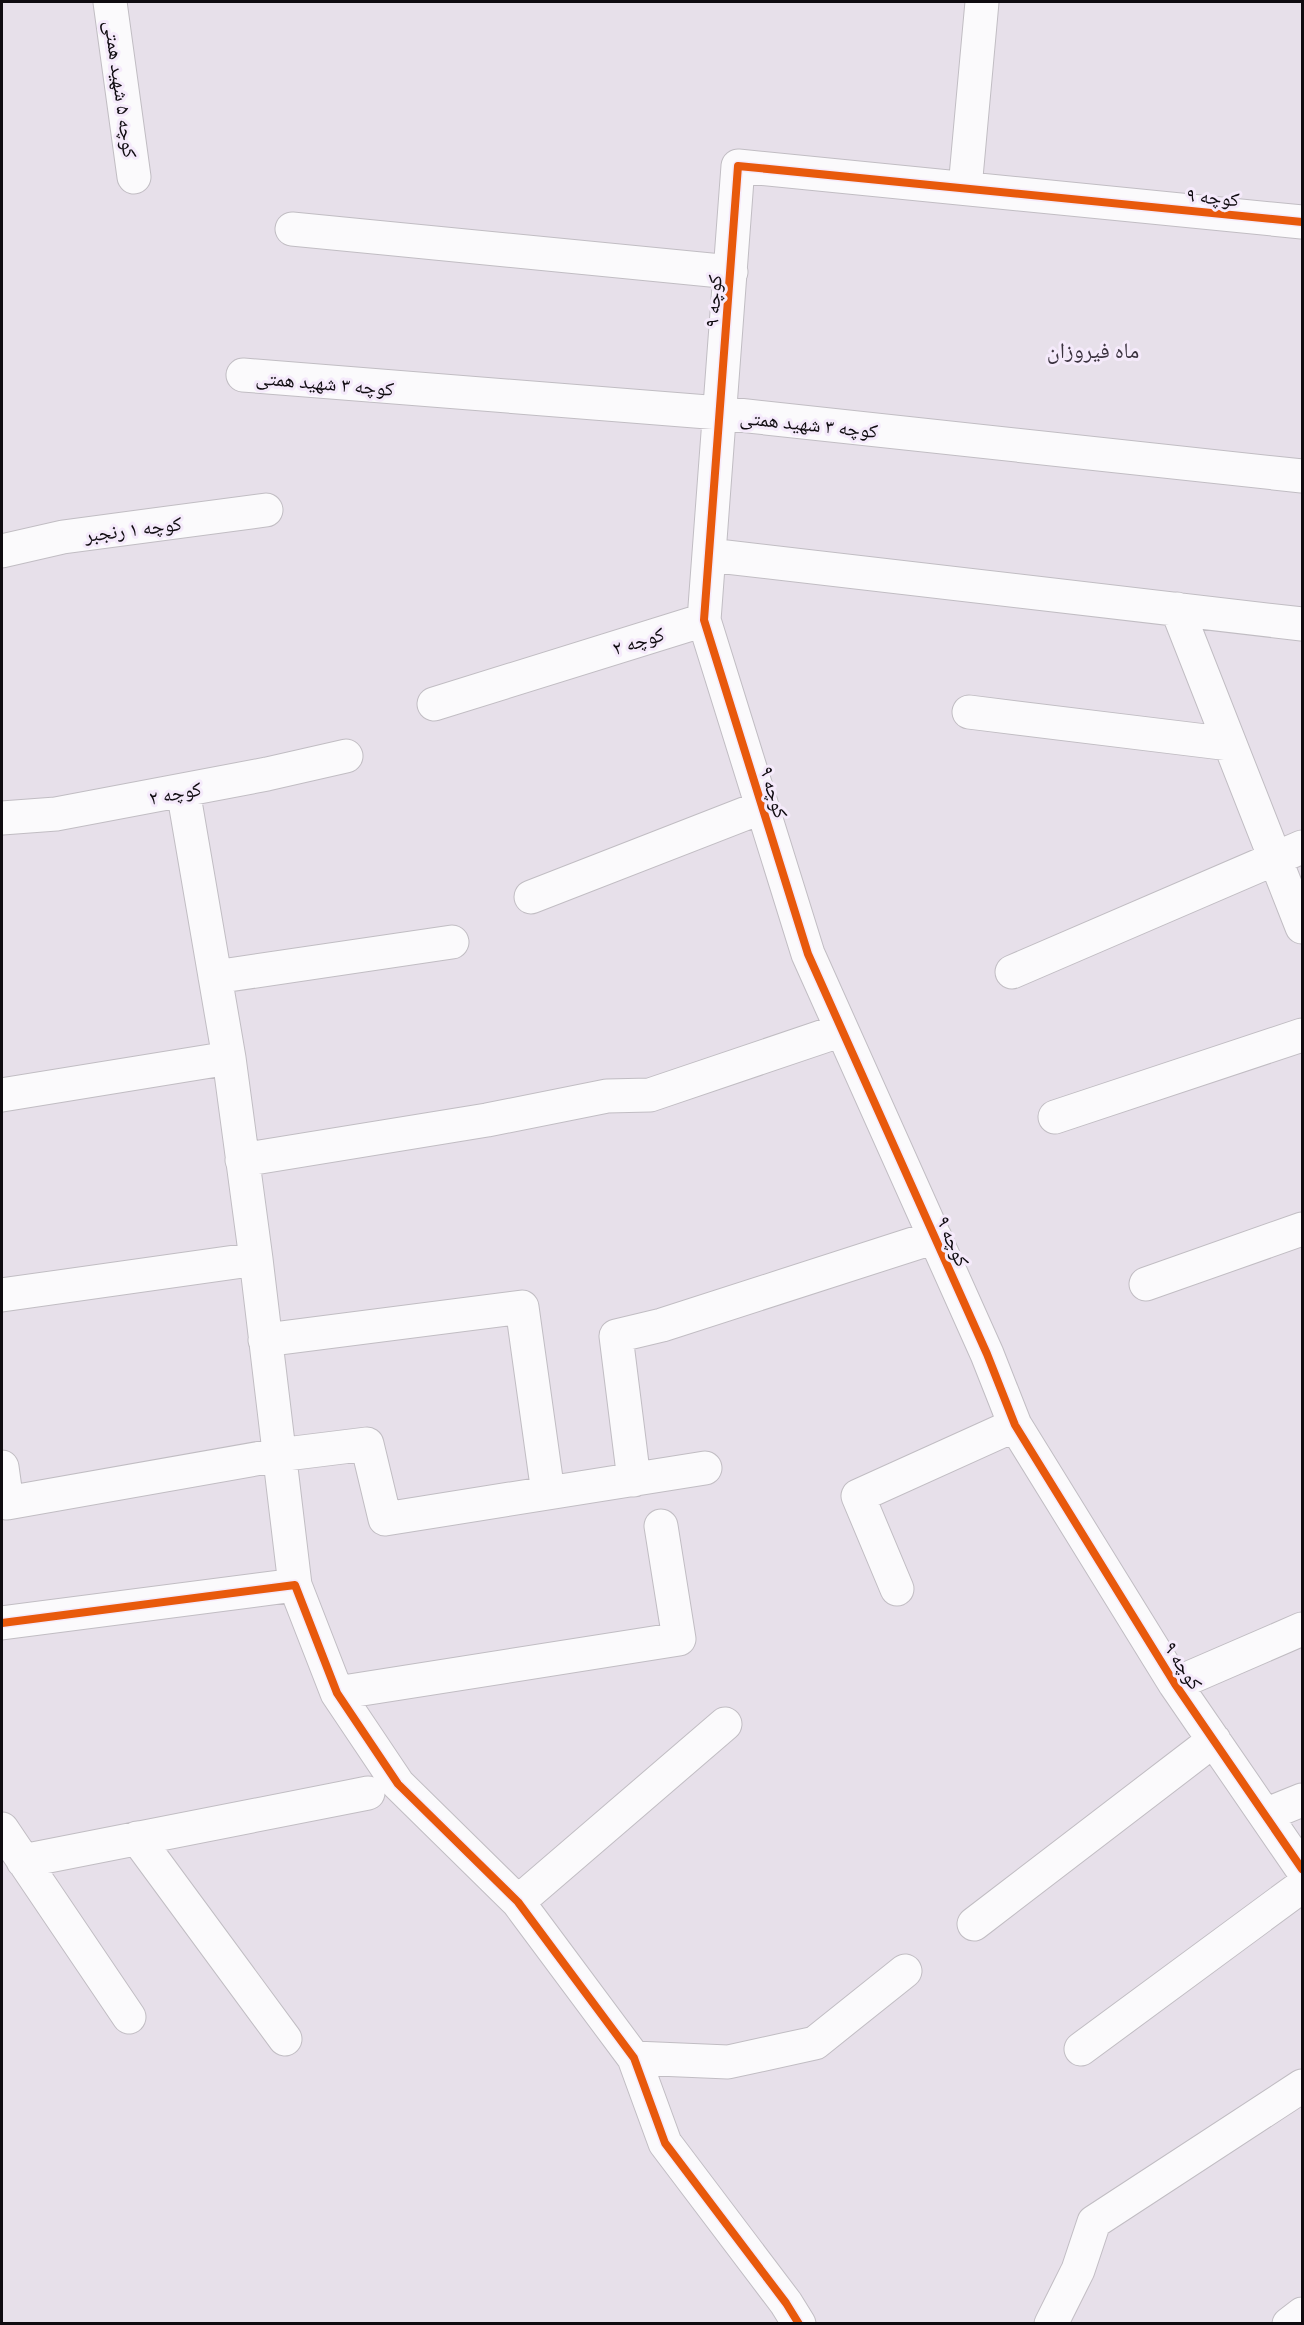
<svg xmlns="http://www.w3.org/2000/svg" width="1304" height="2325" font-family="'Exo 2','Noto Naskh Arabic',sans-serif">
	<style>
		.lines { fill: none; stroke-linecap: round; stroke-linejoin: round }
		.minor-casing { stroke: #c1bdc3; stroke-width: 35 }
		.minor { stroke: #fbfafc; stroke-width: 33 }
		.cycleway-casing { stroke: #f5eafb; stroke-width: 11 }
		.cycleway { stroke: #e8590c; stroke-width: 8 }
		.labels { text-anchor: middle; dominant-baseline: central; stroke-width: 6; stroke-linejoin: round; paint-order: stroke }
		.street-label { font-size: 20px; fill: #0f0b10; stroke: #f5eafb }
		.quarter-label { font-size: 22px; fill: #3a323e; stroke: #f5eafb }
	</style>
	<rect width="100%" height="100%" fill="#e7e0ea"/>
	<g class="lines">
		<defs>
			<path id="minor" d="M110,2l24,175
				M965,188l17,-186
				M1302,222l-564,-56 -34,454 104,334 179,400 28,71 160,259 127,185
				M292,229l439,43
				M243,375l477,38 582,63
				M2,551l61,-14 203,-27
				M709,555l593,69
				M1177,609l125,318
				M434,704l270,-84
				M969,712l261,32
				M183,790l46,268 27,201 39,326
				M2,818l54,-4 211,-40 79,-18
				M531,897l231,-90
				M1012,972l290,-125
				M215,977l237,-35
				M2,1095l227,-37
				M1055,1117l247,-82
				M242,1160l245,-40 120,-24 43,-1 192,-65
				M1146,1284l156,-55
				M2,1295l254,-36
				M265,1340l257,-33 26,186
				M2,1467l5,36 271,-48 89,-11 18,75 320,-51
				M634,1480l-18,-144 46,-11 273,-88
				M897,1589l-39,-93 157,-71
				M2,1623l293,-38 42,108 61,91 120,118 116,156 31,85 121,160 13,21
				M1175,1684l127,-55
				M337,1693l342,-54 -18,-113
				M1265,1815l37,-15
				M2,1829l127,188
				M137,1838l148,201
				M23,1861l345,-68
				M518,1902l207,-178
				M974,1924l240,-184
				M1081,2049l221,-163
				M634,2058l94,4 87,-19 90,-72
				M1051,2324l27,-54 16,-48 208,-136
				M1289,2324l13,-10"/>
		</defs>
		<use href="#minor" class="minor-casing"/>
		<use href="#minor" class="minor"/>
		<defs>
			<path id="cycleway" d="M1302,222l-564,-56 -34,454 104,334 179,400 28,71 160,259 127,185
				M2,1623l293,-38 42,108 61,91 120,118 116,156 31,85 121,160 13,21"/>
		</defs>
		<use href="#cycleway" class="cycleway-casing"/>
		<use href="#cycleway" class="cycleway"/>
	</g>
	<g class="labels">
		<g class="street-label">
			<text transform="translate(122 89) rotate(82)">کوچه ۵ شهید همتی</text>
			<text transform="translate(1213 196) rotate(6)">کوچه ۹</text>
			<text transform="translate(712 301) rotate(-86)">کوچه ۹</text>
			<text transform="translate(325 382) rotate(5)">کوچه ۳ شهید همتی</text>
			<text transform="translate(809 423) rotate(6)">کوچه ۳ شهید همتی</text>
			<text transform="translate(133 528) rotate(-7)">کوچه ۱ رنجبر</text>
			<text transform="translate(638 640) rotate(-17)">کوچه ۲</text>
			<text transform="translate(175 792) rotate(-11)">کوچه ۲</text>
			<text transform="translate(775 792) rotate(73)">کوچه ۹</text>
			<text transform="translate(954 1241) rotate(66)">کوچه ۹</text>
			<text transform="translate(1184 1665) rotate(57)">کوچه ۹</text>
		</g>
		<g class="quarter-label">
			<text x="1093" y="349">ماه فیروزان</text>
		</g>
	</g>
	<rect width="1304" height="2325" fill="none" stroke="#0f0b10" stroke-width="6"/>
</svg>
